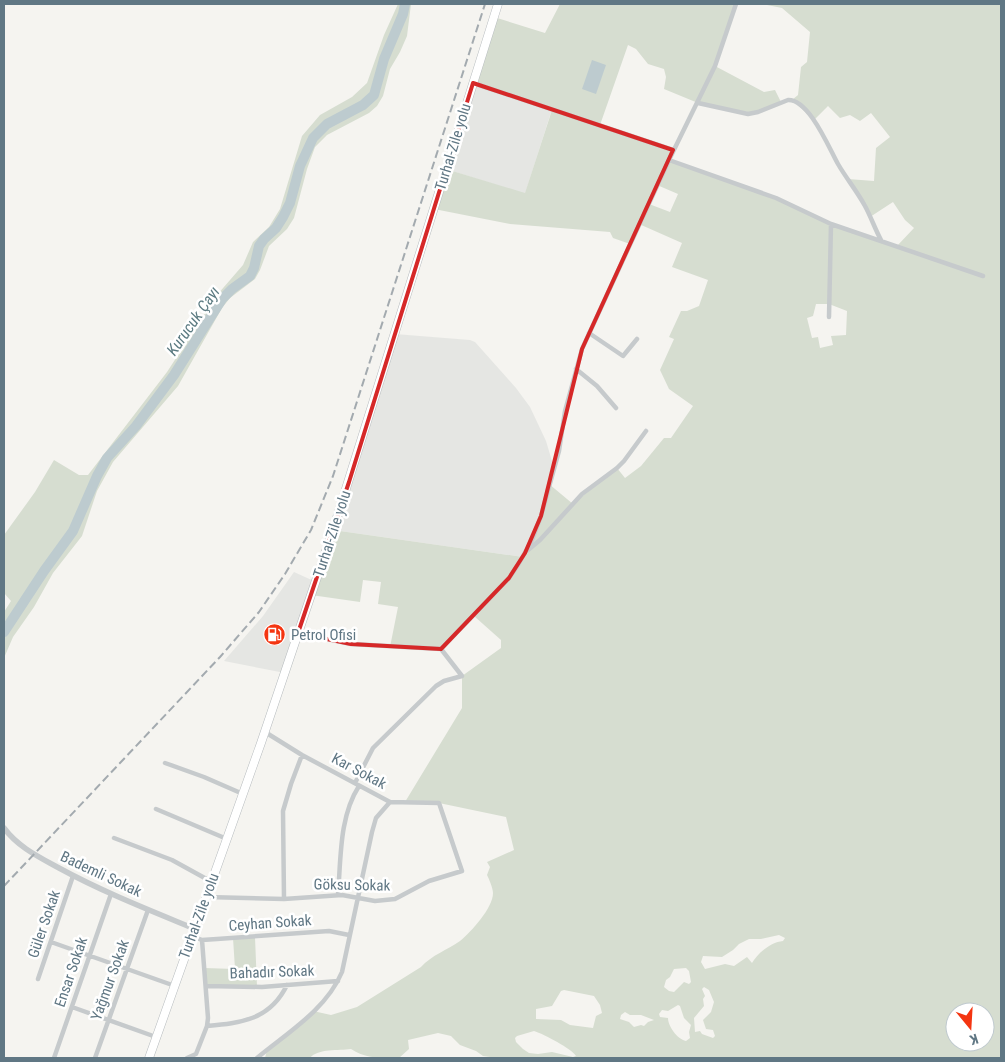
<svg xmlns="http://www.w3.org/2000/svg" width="1005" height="1062" font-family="'Roboto Condensed',sans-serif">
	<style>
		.built { fill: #e5e6e3 }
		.green { fill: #d6ddd0; fill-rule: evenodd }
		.water { fill: #bdcbcf }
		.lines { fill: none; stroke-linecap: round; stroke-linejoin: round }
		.river { stroke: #bdcbcf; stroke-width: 10 }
		.primary-casing { stroke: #b6bbbe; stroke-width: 9 }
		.minor { stroke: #c6cacc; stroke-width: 4.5 }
		.tertiary { stroke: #c6cacc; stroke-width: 5.5 }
		.primary { stroke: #fff; stroke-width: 8 }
		.rail { stroke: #a3aaaf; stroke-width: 2; stroke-dasharray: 8 4; stroke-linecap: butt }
		.marked { fill: none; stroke: #d62828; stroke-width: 4; stroke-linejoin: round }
		.labels { text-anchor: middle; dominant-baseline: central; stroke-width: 5; stroke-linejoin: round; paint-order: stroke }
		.street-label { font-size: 15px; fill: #607784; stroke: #fff }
		.poi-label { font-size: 15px; fill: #607784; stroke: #fff; text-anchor: start }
		.water-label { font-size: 16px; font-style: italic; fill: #5c7b82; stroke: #fff }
	</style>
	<rect width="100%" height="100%" fill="#f5f4f0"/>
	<path class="built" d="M473,83l79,26 -27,85 -79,-25z
		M395,334l75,6 5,2 41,46 14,19 16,34 8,27 -13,48 -18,41 -190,-27z
		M294,572l22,10 -31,91 -61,-12 39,-45z"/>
	<path class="green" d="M398,4h13l-4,32 -7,16 -10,17 -7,27 -6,10 -8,7 -42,22 -12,12 -8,22 -13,49 -7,11 -18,17 -9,24 -5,9 -25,19 -8,10 -44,78 -65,76 -16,29 -15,45 -29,37 -19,34 -21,30 -9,21v-46l7,-11 -7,-8v-58l31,-43 19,-32 25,15h9l79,-103 50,-77 26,-30 10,-23 16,-15 11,-18 22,-73 18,-21 32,-18 15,-14 17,-48z
		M560,4h176l-21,62 49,26 11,-2 6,12 -28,11 -55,-10 -34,-14 2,-12 -2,-8 -16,-5 -12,-15 -8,-4 -28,80 73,25 -4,10 86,30 76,34 66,22 17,-18 -9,-8 -12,-18 -23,15 -22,-38 26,2 2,-33 14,-11 -19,-24 -11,8 -10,-6 -10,3 -12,-12 -14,14 -22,-20 6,-5 3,-28 6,-5 3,-30 -28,-24 -20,-4h239v1054h-510l-1,-1 -7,-1 -7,-5 -16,-6 -9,-9 -13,-3 -30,7 1,9 -10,9c-17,0 -33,1 -48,-9 -12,2 -33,-1 -41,9h-45l2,-8 46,-39 18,4 26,-8 64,-40c11,-12 26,-17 39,-26 11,-9 33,-33 33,-48 0,-5 -4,-14 -6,-18l3,-8 -3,-5 27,-12 -8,-33 -67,-14 -34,-1 57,-94v-32l39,-28v-8l-27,-24 -33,33 -51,-2 8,-40 -20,-3 3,-22 -18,-2 -3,22 -49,-7 22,-65 190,27 9,-17 17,-56 24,20 44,-36 8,10 16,-12 23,-28h7l22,-32 -24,-17 -9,-19 14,-31 -5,-2 12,-26h6l12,-5 9,-26 -36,-13 10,-24 -43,-19 -9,20 -17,-6 -3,-6 -100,-8 -76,-15 12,-40 79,24 27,-83 -79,-27 21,-66 51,16zM657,185l21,9 -8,18 -21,-8zM816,304h13l18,7 -1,24 -15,1 2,9 -13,3 -2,-11 -6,1 -5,-20 6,-2zM779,935l6,3 -2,3c-12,1 -25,12 -31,22l-5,-6 -13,9 -9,-2 -20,5 -4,-7 2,-6 19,1 11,-7 6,-6 10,-5h12zM686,968l3,3 2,11 -2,2 -5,-2 -10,10 -5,-1 -5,-4 2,-7 4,-3 4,-8zM704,987l5,3 5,12 -3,10 -8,8 3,9 7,1 2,6 -2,2 -11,-4 -2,-3 -5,1 -1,-14 10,-12 -1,-7 2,-3 -3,-7zM564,990l30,6 6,9 2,8 -6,3 -3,12 -23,-3 -9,-5 -25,-1v-10l16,-3 9,-15zM678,1005l2,1 4,12 7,7 -2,7 1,6 -4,3c-9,-2 -18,-15 -18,-23l-8,-1 -1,-3 3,-4 6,1zM625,1012l5,3h11l13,5 -6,2 -4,4 -3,-1 -7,2 -5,-5 -9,-3 1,-4zM955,1012h30v30h-30zM534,1031c10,3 38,18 42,25l-3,1 -21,-5 -14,2 -9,-1 -6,-4 -7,-7 -1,-4 2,-2z
		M255,937l2,50 -51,-1 -2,-18 31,1 -2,-31z"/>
	<path class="water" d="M592,60l14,5 -10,29 -14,-5z"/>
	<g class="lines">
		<path class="river" d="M4,632l40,-61 29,-40 24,-55 10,-18 29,-32 38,-51 48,-76 10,-10 18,-13 4,-8 5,-22 5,-7 12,-11 7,-11 7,-14 10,-37 13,-28 14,-14 36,-19 11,-10 10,-36 19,-45 2,-10"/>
		<defs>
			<path id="primary" d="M149,1058l112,-315 72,-213 165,-526"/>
		</defs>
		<use href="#primary" class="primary-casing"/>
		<path class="minor" d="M473,83l200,67
			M698,103l50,11 10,-2 30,-12c21,-1 41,48 50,64 8,14 19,27 27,42 6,11 10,23 16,34
			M669,160l107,38 55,26 152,52
			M829,317l2,-93
			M589,333l34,23 14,-17
			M576,369l21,17 19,22
			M528,550l12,-10 42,-46 35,-26 7,-7 22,-30
			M298,633l53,11 90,5 68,-71 9,-13 14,-25 9,-24 18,-65 6,-40 17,-62 87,-189 46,-94 21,-62
			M165,763l39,14 39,17
			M355,783l18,-35 63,-62 8,-5 18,-5 -21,-27
			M156,809l71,30
			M114,838l58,22 40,22
			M338,894c3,-35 1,-77 21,-108
			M206,897l78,2 58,-4 33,6 20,-2 34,-18 33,-10 -23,-68 -49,-1 -88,-47 -37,-23
			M284,899l-1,-88 8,-27 11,-29
			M192,936l10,4 15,-1 112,-8 20,4
			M51,942l124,44
			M38,979l35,-103
			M206,986l56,1 76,-6
			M72,1007l84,30
			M207,1026c34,-3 63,-6 80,-41
			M54,1058l57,-164
			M95,1058l53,-148
			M187,1058l9,-4 11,-28 1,-8 -6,-78
			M257,1058c30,-25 69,-48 85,-86l30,-140 4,-14 14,-16"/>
		<path class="tertiary" d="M4,828c14,19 35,29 55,40 44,24 90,42 136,61"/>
		<use href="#primary" class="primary"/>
		<path class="rail" d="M4,886l216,-229 39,-45 26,-38 26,-44 22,-54 152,-472"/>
	</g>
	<path class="marked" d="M473,83l200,67 -91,199 -41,167 -16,37 -16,25 -68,71 -90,-5 -53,-11 51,-151z"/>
	<defs>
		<symbol id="fuel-disc" viewBox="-11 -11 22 22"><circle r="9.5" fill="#f43511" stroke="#fff"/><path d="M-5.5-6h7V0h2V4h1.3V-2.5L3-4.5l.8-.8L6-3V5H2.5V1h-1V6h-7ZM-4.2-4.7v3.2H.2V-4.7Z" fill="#fff"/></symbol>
	</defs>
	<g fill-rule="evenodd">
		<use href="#fuel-disc" x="262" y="622" width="25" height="25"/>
	</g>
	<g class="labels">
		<g class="street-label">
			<text transform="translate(453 147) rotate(-73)">Turhal-Zile yolu</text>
			<text transform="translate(332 534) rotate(-72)">Turhal-Zile yolu</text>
			<text transform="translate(359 771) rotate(28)">Kar Sokak</text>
			<text transform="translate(101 874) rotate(25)">Bademli Sokak</text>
			<text transform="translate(352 885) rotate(1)">Göksu Sokak</text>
			<text transform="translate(199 916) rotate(-70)">Turhal-Zile yolu</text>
			<text transform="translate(270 923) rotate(-4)">Ceyhan Sokak</text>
			<text transform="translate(44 924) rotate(-71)">Güler Sokak</text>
			<text transform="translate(71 972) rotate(-71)">Ensar Sokak</text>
			<text transform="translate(272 972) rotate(-2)">Bahadır Sokak</text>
			<text transform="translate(110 980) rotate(-70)">Yağmur Sokak</text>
		</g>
		<g class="poi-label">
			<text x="291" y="635">Petrol Ofisi</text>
		</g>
		<g class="water-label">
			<text transform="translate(193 321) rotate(-55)">Kurucuk Çayı</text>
		</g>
	</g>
	<rect width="1005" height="1062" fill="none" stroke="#607784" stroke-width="10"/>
	<g transform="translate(970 1027) rotate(162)"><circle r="24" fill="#ffffff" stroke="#bfc9ce"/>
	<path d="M0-4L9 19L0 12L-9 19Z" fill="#f43511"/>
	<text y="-8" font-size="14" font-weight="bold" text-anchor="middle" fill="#607784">K</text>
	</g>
</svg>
